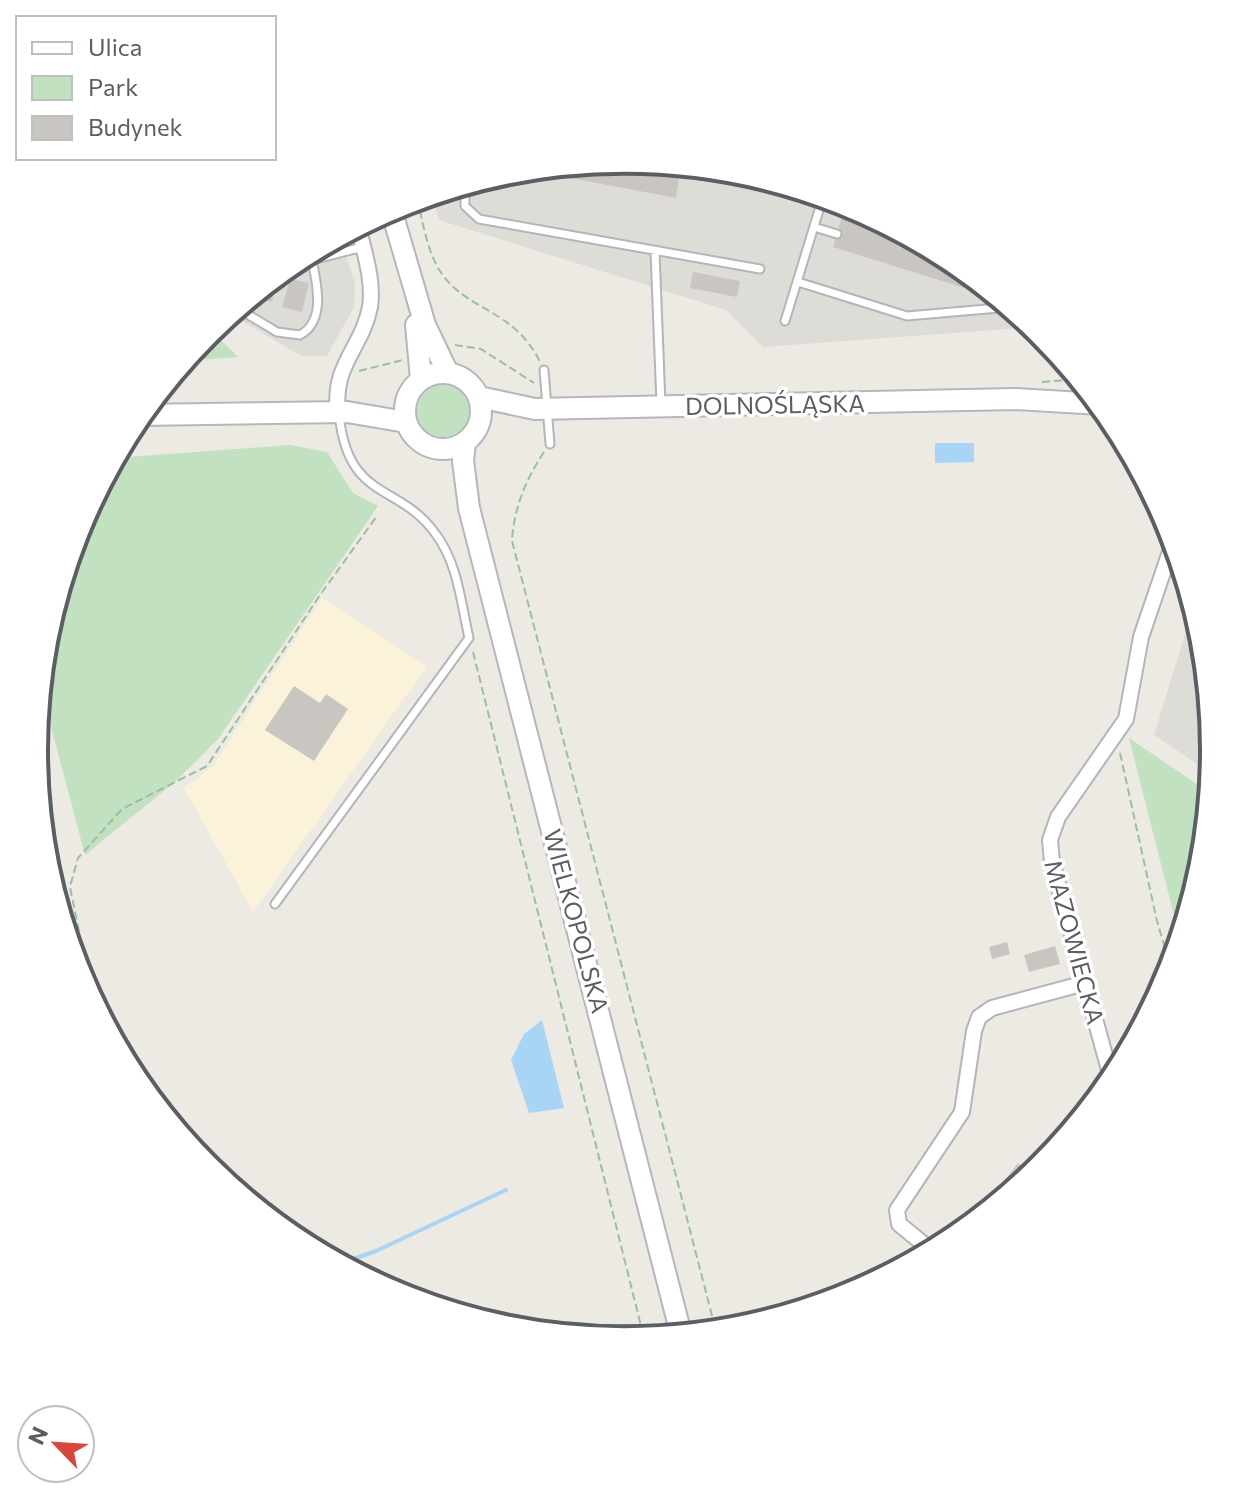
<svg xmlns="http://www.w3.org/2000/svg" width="1248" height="1500" font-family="Commissioner,sans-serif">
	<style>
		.commercial { fill: #faf2d9 }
		.industrial { fill: #dedcd7 }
		.green { fill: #c1e1c1 }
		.water { fill: #a8d5f6 }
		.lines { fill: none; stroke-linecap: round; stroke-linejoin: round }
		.stream { stroke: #a8d5f6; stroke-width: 4 }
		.building { fill: #c9c6c2 }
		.lane-casing { stroke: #b3b5b9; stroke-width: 11 }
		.street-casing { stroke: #b3b5b9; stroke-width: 18 }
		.secondary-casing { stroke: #b4b7bb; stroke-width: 24 }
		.path { stroke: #9abfa4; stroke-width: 2; stroke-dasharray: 8 4; stroke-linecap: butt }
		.lane { stroke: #fff; stroke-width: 7 }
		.street { stroke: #fff; stroke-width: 14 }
		.secondary { stroke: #fff; stroke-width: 20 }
		.labels { text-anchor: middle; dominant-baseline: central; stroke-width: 7; stroke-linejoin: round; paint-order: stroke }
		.street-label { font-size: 24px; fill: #5b5e62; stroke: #fff }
		.rim { fill: none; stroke: #5b5e62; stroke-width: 4 }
	</style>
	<rect width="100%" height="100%" fill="#eceae2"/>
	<path class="commercial" d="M322,598l105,68 -174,246 -69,-124 28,-21z"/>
	<path class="industrial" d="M624,160l116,11 110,34 102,55 82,67 -271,20 -37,-37 -287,-90 -7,-25 77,-24z
		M339,236l16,46 -1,25 -27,49h-26l-71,-42 67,-55z
		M1194,605l9,30 11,115 -2,24 -58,-39z"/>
	<path class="green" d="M210,330l28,27 -54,4 23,-29z
		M417 411a26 26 0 1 1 52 0a26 26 0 1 1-52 0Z
		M290,445l37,7 26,41 25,13 -160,233 -42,42 -91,74 -45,-170 5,-51 34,-110 35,-66z
		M1129,738l81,55 -7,73 -23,73z"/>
	<path class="water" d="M935,443h39v19l-39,1z
		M542,1020l22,88 -35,5 -18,-53 13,-26z"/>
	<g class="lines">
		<path class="stream" d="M339,1264l37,-13 130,-61"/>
	</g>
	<path class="building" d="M624,160l57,6 -5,32 -148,-28z
		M846,204l106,56 23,18 -4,12 -138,-43z
		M693,272l47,9 -3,16 -47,-9z
		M276,276l-4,26 -11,-3 3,-13z
		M290,279l19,4 -7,29 -20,-5z
		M294,686l26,17 6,-9 22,15 -34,52 -49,-31z
		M1007,942l3,12 -18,5 -3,-12z
		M1055,946l5,18 -31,8 -5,-17z
		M1018,1163l12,10 -22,21 -9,-6z"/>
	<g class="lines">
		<defs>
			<path id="lane" d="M465,185v21l14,13 281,50
				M814,227l23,7
				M655,252l6,152
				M798,282l109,34 103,-9
				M237,308l40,24 23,3c26,-14 17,-51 12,-75l51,-13
				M785,321l38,-124
				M544,370l6,74
				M275,904l194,-266c-8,-35 -11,-75 -34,-105 -37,-51 -87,-31 -96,-119"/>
			<path id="street" d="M338,412c-6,-47 24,-64 32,-105 4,-27 -6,-55 -12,-81
				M1112,1081l-60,-219 -2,-22 8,-23 68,-98 15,-82 33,-97
				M932,1251l-33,-27 -2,-14 65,-98 12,-81 5,-14 13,-9 93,-25"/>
			<path id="secondary" d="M391,209l34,116 23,48
				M416,325l5,54
				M405 411a38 38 0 1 1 76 0a38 38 0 1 1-76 0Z
				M479,397l56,12 480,-10 85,5
				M140,415l207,-3 59,10
				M465,443l-2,18 6,47 212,826"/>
		</defs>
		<use href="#lane" class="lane-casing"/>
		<use href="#street" class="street-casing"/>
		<use href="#secondary" class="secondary-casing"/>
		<path class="path" d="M417,199c6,23 10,52 23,72 25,40 74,37 100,91
			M455,345l26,4 53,34
			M359,371l44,-11
			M1042,382l37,-3
			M544,452c-18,27 -30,56 -32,89l204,790
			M473,652l171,686
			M1120,753l37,168 14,48
			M45,859l7,28
			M116,1045l-30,-79 -16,-79 8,-29 44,-49 85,-43 113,-171 57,-79"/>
		<use href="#lane" class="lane"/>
		<use href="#street" class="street"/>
		<use href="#secondary" class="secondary"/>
	</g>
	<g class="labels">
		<g class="street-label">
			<text transform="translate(775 404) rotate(-1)">DOLNOŚLĄSKA</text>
			<text transform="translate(577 921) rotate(75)">WIELKOPOLSKA</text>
			<text transform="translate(1075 942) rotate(75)">MAZOWIECKA</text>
		</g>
	</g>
	<path d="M0 0H1248V1500H0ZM48 750a576 576 0 1 1 1152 0a576 576 0 1 1-1152 0Z" fill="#fff" fill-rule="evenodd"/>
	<path class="rim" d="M48 750a576 576 0 1 1 1152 0a576 576 0 1 1-1152 0Z"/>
	<rect x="16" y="16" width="260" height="144" fill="#ffffff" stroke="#bdbfc0" stroke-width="2"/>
	<rect x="32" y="42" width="40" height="12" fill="#ffffff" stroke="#bdbfc0" stroke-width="2"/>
	<text x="88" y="56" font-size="24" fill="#5b5e62">Ulica</text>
	<rect x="32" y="76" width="40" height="24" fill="#c1e1c1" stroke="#bdbfc0" stroke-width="2"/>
	<text x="88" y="96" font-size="24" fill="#5b5e62">Park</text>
	<rect x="32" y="116" width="40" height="24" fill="#c9c6c2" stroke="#bdbfc0" stroke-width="2"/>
	<text x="88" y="136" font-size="24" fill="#5b5e62">Budynek</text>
	<g transform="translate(56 1444) rotate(295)"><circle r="38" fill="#ffffff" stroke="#bdbfc0" stroke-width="2"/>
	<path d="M0-6L14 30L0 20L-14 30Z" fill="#d7473d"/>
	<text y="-12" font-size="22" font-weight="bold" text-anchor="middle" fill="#5b5e62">N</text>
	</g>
</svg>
